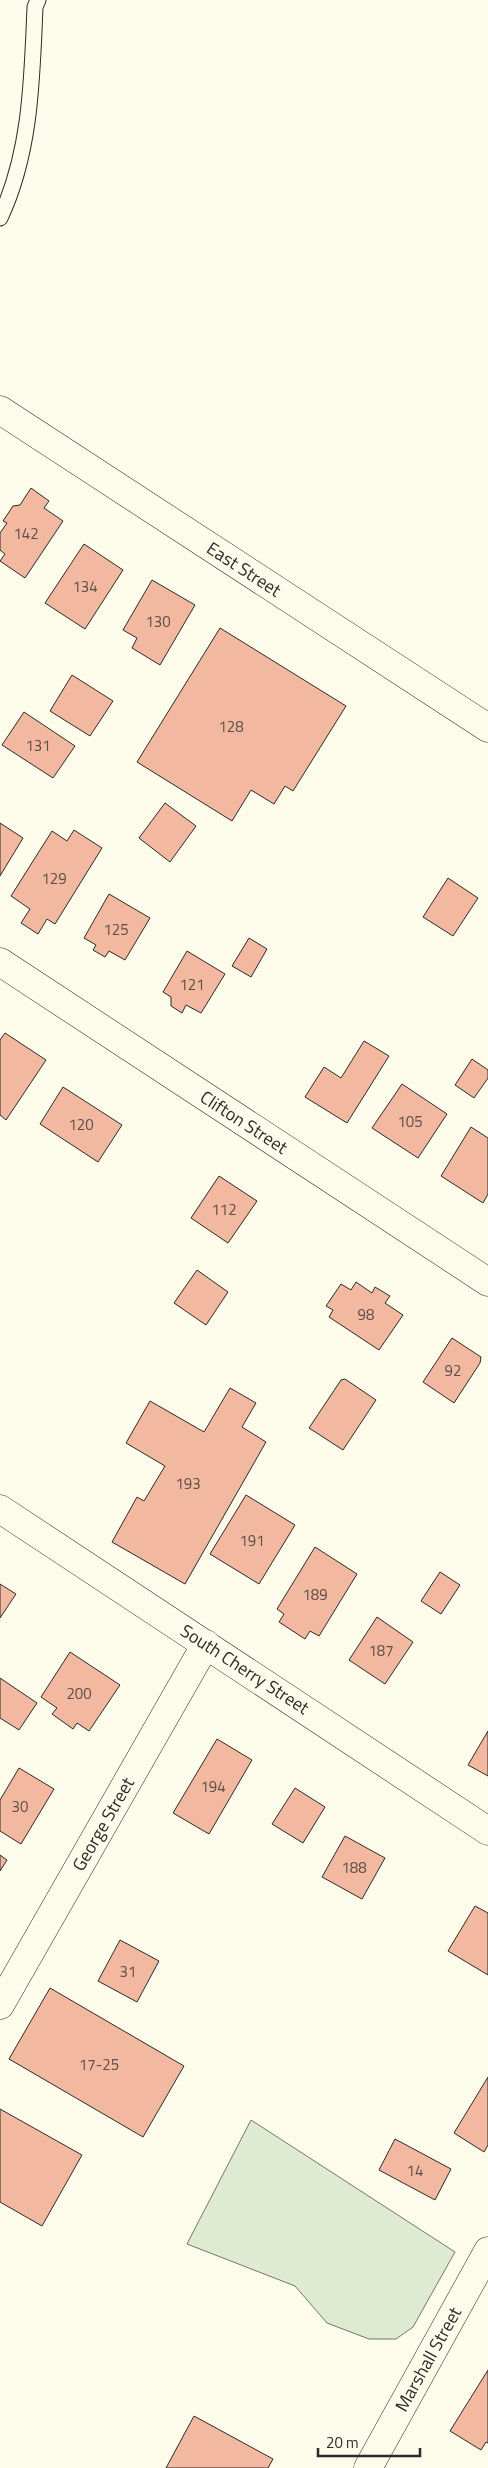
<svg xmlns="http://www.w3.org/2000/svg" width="488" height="2468" font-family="'Titillium Web',sans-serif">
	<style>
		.green { fill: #deebd1; stroke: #74746e }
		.building { fill: #f2b8a0; stroke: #2b2b2b }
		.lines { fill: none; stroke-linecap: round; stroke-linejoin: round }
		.lane-casing { stroke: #2b2b2b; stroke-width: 17 }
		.street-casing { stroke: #2b2b2b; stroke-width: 29 }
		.lane { stroke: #fdfbea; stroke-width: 15 }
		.street { stroke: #fdfbea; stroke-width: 28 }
		.labels { text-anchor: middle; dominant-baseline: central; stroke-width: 4; stroke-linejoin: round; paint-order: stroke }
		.number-label { font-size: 15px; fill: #5d4e48 }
		.street-label { font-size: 18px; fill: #2b2b2b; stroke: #fdfbea }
	</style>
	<rect width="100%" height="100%" fill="#fdfbea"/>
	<path class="green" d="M251,2120l204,132 -42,75 -17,12h-27l-42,-16 -32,-37 -108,-42z"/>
	<path class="building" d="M31,488l18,13 -5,7 19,13 -38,57 -25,-17 5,-7 -5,-4v-17l7,-10 -4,-2 10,-15 7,-1z
		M84,544l39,26 -38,59 -40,-26z
		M152,580l43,25 -35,60 -28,-17 5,-10 -14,-8z
		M220,628l126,78 -53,85 -8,-5 -11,18 -23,-14 -19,31 -95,-59z
		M72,675l41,26 -23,35 -40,-25z
		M24,712l51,34 -22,32 -51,-33z
		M165,803l31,23 -26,36 -31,-24z
		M0,823l23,15 -23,38z
		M74,830l28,18 -47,76 -8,-5 -9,15 -17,-11 9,-14 -19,-13 41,-65 15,10z
		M448,878l30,20 -25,38 -30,-19z
		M109,894l41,24 -25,42 -16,-9 -4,6 -12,-7 3,-5 -12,-7z
		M249,938l18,11 -16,28 -19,-11z
		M187,951l38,23 -24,39 -15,-8 -4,8 -11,-7v-9l-8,-5z
		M5,1033l41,27 -40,60 -6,-5v-75z
		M364,1041l25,15 -42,67 -42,-26 19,-30 17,11z
		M472,1059l16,11v8l-14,20 -19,-13z
		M402,1084l45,30 -29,44 -46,-30z
		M63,1087l59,38 -24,37 -58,-38z
		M471,1127l17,11v56l-5,9 -42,-27z
		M219,1176l38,25 -29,42 -37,-25z
		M197,1270l31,22 -22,33 -32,-22z
		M356,1282l16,11 3,-6 15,9 -5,7 18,12 -24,35 -50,-33 4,-7 -7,-4 15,-22 10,6z
		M452,1338l29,19 -1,6 -26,40 -31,-21z
		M345,1379l31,21 -33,50 -34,-22 32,-48z
		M230,1388l26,15 -14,24 24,15 -81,142 -73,-42 25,-45 7,4 21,-35 -39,-23 24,-42 54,31z
		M246,1495l49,30 -36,59 -49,-30z
		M315,1547l42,27 -38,62 -9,-5 -5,8 -26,-17 5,-8 -7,-5z
		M440,1572l20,13 -19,29 -20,-13z
		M0,1584l16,10 -16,24z
		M377,1617l36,25 -28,42 -36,-24z
		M70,1652l50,33 -31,46 -12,-8 -4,6 -21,-15 5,-6 -16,-11z
		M0,1678l37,25 -18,27 -19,-12z
		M488,1731v45l-20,-11z
		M217,1739l35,21 -43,74 -36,-21z
		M19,1768l35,21 -33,55 -21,-13v-31z
		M295,1788l30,19 -22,36 -31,-19z
		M345,1836l40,22 -23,41 -40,-22z
		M0,1855l7,5 -7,11z
		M475,1906l13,7v62l-40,-24z
		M120,1940l39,21 -22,41 -39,-21z
		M50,1988l134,78 -41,71 -134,-78z
		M488,2077v68l-4,7 -30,-19z
		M0,2109l82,46 -40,71 -42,-24z
		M395,2139l56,30 -16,31 -56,-30z
		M488,2370v73l-2,-1 -5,8 -31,-19z
		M194,2416l79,43 -5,9h-102z"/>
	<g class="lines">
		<defs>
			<path id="lane" d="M0,218c31,-66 32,-139 35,-211l3,-7"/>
			<path id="street" d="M0,410l488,318
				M0,962l488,320
				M0,1509l488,322
				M0,2005l206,-361
				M368,2468l120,-217"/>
		</defs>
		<use href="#lane" class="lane-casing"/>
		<use href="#street" class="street-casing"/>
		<use href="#lane" class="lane"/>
		<use href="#street" class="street"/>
	</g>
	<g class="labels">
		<g class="number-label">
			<text x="26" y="533">142</text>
			<text x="85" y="586">134</text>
			<text x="158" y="621">130</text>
			<text x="231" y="726">128</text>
			<text x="38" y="745">131</text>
			<text x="54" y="878">129</text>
			<text x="116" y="929">125</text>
			<text x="192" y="984">121</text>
			<text x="410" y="1121">105</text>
			<text x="81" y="1124">120</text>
			<text x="224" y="1209">112</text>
			<text x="366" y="1314">98</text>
			<text x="453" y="1370">92</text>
			<text x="188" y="1483">193</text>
			<text x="252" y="1540">191</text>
			<text x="315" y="1594">189</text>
			<text x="381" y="1650">187</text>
			<text x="79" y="1693">200</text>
			<text x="213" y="1786">194</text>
			<text x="20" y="1806">30</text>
			<text x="354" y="1867">188</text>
			<text x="128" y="1971">31</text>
			<text x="99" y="2064">17-25</text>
			<text x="415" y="2170">14</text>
		</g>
		<g class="street-label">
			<text transform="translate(244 569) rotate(33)">East Street</text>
			<text transform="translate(244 1122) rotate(33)">Clifton Street</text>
			<text transform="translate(245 1669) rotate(33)">South Cherry Street</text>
			<text transform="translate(103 1824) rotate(-60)">George Street</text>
			<text transform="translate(428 2359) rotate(-61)">Marshall Street</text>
		</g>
	</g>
	<path d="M318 2448v8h102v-8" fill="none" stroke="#2b2b2b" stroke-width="2.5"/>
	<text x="326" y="2448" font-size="15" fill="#2b2b2b" stroke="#fdfbea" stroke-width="4" paint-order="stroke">20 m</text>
</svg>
